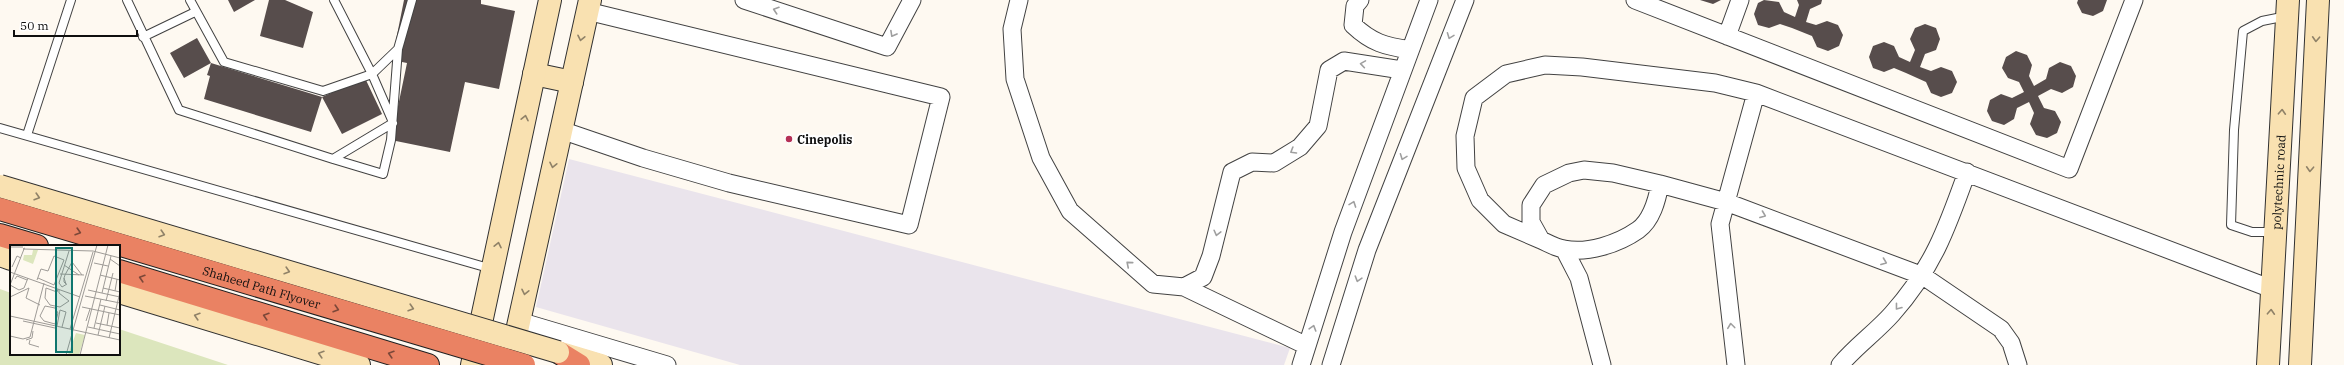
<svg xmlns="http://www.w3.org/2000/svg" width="2344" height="365" font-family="'IBM Plex Serif',serif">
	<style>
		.industrial { fill: #eae4ec }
		.green { fill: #dce6bd }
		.building { fill: #574d4c }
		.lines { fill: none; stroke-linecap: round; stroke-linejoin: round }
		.lane-casing { stroke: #424242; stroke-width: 10 }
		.street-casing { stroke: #424242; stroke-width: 19 }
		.secondary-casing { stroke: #313131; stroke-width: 24 }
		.highway-casing { stroke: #202020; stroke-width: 24 }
		.lane { stroke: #fff; stroke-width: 8 }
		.street { stroke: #fff; stroke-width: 17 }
		.secondary { stroke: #f9e1b1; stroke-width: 22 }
		.highway { stroke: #ea8263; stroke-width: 22 }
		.secondary-bridge-casing { stroke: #313131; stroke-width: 24; stroke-linecap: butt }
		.highway-bridge-casing { stroke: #202020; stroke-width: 24; stroke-linecap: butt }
		.secondary-bridge { stroke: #f9e1b1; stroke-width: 22 }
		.highway-bridge { stroke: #ea8263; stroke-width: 22 }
		.oneway { stroke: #9f9f9f }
		.oneway2 { stroke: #908268 }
		.oneway3 { stroke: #7c4839 }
		.poi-dot { fill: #b53055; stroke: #fff; stroke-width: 1.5 }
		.labels { text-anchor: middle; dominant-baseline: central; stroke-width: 4; stroke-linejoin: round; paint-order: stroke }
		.poi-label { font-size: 12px; font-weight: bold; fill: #0f0f0f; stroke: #fff; text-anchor: start }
		.street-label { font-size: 12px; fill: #0f0f0f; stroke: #fff }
		.inset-road { fill: none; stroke: #9e9b97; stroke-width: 1 }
		.view { fill: #0f766e; fill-opacity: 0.15; stroke: #0f766e; stroke-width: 2 }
		.inset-edge { fill: none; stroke: #0f0f0f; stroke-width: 2 }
	</style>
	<rect width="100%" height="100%" fill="#fef9f1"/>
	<path class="industrial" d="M569,159l721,189 -6,17h-544l-204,-58z"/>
	<path class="green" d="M0,289l11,4v61h108v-25l109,36h-228z"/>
	<path class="building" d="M228,0h27l-21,12z
		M269,0h16l28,12 -10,36 -43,-12z
		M404,0h77v4l34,7 -16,78 -34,-7 -15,70 -59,-12 16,-77 -15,-3z
		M1700,0h21l-8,4z
		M1764,0l15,2 5,10 11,5 4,-12 -2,-5h25l-1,4 -11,5 -4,13 10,3 11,-4 11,4 5,10 -4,11 -11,5 -11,-4 -5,-11 -20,-8 -12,-4 -11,4 -11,-3 -4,-11 4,-11z
		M2078,0h29l-4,11 -10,5 -11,-3 -5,-10z
		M1925,24l11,4 4,11 -4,11 -11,4 -5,13 11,4 10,-4 11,4 5,11 -5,11 -11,4 -10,-4 -5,-11 -20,-9 -12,-5 -10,4 -11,-4 -4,-11 4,-11 11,-4 10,4 5,11 11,5 5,-12 -5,-11 5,-11z
		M197,38l14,25 -27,15 -14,-25z
		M2016,51l11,4 5,10 -3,11 5,10 12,-7 3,-11 11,-6 11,4 5,10 -3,11 -11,6 -11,-4 -13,7 6,12 11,3 6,11 -4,11 -10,5 -11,-3 -6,-11 4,-11 -5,-11 -12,6 -3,11 -10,6 -12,-4 -5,-10 3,-11 11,-6 11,4 12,-6 -5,-10 -11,-4 -6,-10 4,-11z
		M211,63l111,34 43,-19 17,36 -40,20 -20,-37 -11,35 -107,-33 6,-23 -3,-1z"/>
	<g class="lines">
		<defs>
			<path id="lane" d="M127,0l52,110 154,49 60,-36
				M190,0l34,62 99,29 49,-17 26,-25 14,-49
				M334,0l38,74 20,46
				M143,37l52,-25
				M0,128l492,141
				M27,135l44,-135
				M333,159l50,15 8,-34 7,-91
				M2275,232h-23l-21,-7 3,-95 9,-99 19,-10 25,-5"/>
			<path id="street" d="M744,0l143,47 25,-47
				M1019,0l-7,29 3,50 26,79 29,53 83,73 31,3 19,-10 8,-21 21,-84 20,-10 22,1 26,-16 18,-21 11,-56 15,-9 58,9
				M1360,0l-5,6 -2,19c19,18 32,21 57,25
				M1635,0l434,169 65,-169
				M1727,36l13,-36
				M561,130l82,28 86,25 180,42 32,-128 -354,-86
				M1660,184c-3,16 -8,36 -22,46 -20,14 -51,24 -74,19 -8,-1 -16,-6 -23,-9l-10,-18v-17l13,-20 25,-12 15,-3 29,3 47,11 66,18 197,74 78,53 10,14 7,22
				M1541,240l-37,-16 -24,-24 -14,-32 -1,-32 9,-38 32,-24 39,-9 37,2 133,16 41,10 516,196
				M1564,249l15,29 23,87
				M1184,287l123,59
				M519,321l148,44
				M1301,365l42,-133 86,-232
				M1331,365l36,-115 98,-250
				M1736,365l-16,-141 36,-131
				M1840,365c16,-19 36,-33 52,-51 41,-46 55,-86 75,-142"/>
			<g id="secondary">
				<path d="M534,74l38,8"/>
				<path d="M0,255l11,4"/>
				<path d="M119,292l240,73"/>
				<path d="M561,353l40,12"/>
				<path d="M511,358l79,-358"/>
				<path d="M472,365l78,-365"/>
				<path id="s1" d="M2268,365l20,-365"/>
				<path d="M2300,365l18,-365"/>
			</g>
			<path id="highway" d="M0,235l37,11
				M119,271l309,94
				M558,352l21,13"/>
		</defs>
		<use href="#lane" class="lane-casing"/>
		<use href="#street" class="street-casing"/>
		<use href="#secondary" class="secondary-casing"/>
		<use href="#highway" class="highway-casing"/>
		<use href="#lane" class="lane"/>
		<use href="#street" class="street"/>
		<use href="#secondary" class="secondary"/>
		<use href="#highway" class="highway"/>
		<defs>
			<path id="secondary-bridge" d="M0,186l558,166"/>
			<g id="highway-bridge">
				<path id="s2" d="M0,209l524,156"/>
			</g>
		</defs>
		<use href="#secondary-bridge" class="secondary-bridge-casing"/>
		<use href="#highway-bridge" class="highway-bridge-casing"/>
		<use href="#secondary-bridge" class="secondary-bridge"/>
		<use href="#highway-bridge" class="highway-bridge"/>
	</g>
	<defs><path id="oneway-chevron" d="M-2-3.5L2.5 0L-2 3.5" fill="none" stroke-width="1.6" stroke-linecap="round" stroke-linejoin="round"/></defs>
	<g class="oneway">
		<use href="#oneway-chevron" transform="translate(776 10) rotate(-162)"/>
		<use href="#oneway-chevron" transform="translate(893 34) rotate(119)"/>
		<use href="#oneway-chevron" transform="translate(1450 36) rotate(111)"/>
		<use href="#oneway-chevron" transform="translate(1363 64) rotate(-171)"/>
		<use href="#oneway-chevron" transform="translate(1293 151) rotate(149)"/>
		<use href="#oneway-chevron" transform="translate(1403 157) rotate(111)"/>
		<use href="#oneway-chevron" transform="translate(1353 204) rotate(-70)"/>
		<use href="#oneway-chevron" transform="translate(1763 215) rotate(21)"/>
		<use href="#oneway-chevron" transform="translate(1217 233) rotate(104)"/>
		<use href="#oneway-chevron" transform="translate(1884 262) rotate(21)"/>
		<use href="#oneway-chevron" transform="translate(1129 264) rotate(-140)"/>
		<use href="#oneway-chevron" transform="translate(1358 279) rotate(107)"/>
		<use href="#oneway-chevron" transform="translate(1898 307) rotate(128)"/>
		<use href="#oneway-chevron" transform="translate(1731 326) rotate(-97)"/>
		<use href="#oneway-chevron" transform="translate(1313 328) rotate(-73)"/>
	</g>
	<g class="oneway2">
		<use href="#oneway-chevron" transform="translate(581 38) rotate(102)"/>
		<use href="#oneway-chevron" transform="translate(2316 39) rotate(93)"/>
		<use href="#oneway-chevron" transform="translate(2282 112) rotate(-87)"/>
		<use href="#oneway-chevron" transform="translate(525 118) rotate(-78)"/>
		<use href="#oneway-chevron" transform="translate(553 165) rotate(102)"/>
		<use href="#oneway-chevron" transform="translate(2310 169) rotate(93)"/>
		<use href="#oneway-chevron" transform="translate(37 197) rotate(17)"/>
		<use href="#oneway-chevron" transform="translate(162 234) rotate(17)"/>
		<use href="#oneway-chevron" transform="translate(498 245) rotate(-78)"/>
		<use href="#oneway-chevron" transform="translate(287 271) rotate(17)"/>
		<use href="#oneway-chevron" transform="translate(525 292) rotate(102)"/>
		<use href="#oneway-chevron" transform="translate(411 308) rotate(17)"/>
		<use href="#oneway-chevron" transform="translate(2271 312) rotate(-87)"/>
		<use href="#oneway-chevron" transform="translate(197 316) rotate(-163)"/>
		<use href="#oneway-chevron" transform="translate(321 354) rotate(-163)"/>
	</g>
	<g class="oneway3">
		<use href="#oneway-chevron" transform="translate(78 232) rotate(17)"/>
		<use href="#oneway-chevron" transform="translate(142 278) rotate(-163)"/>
		<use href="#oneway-chevron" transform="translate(336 309) rotate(17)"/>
		<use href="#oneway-chevron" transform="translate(266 316) rotate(-163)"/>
		<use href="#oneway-chevron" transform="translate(391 354) rotate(-163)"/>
	</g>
	<circle class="poi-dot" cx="789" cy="139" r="4"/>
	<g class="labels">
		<g class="poi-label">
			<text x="797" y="139">Cinepolis</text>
		</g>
		<g class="street-label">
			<text stroke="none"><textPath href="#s1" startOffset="183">polytechnic road</textPath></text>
			<text stroke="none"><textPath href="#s2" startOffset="273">Shaheed Path Flyover</textPath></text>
		</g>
	</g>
	<g transform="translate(10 245)">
		<rect width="110" height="110" fill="#fef9f1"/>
		<path d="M23,5h5l-5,14 -10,-4 1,-5h8zM66,88l9,2 -6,20h-11z" fill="#dce6bd"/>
		<path class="inset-road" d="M0,2h13M15,3l-2,1 70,2 27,7M100,14l10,7M84,18l14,3M54,20l15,10M2,22l5,-11 4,2M0,27l70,25M50,29l24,1M90,30l20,5M54,33l2,6 -2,-2v-4l1,-3 7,-13 10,13M5,34l2,-3 10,4M27,35l4,-11 7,2 6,-15 10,4 -10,25 -16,-7M57,39l-5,3 -3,-4 10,-32M0,40l14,-36M0,40l9,5 5,-2 4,-10M93,43l17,4M48,44l-1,3 -11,-4 -1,10 5,7 10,2 9,-6 -10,-8v-3M78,45l32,7M105,46l2,-12M92,48l9,-37M75,51l35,7M0,52l19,-9 -3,10 14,7M96,56l7,-28M90,60l20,5M35,61l10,2 3,5 -3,11 -11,-3 -4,-5zM72,62l38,8M0,71l110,24M13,76l32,7M76,76l4,-12M86,78l24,5M97,80l2,-12M47,81l3,-16 6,2 -4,15M78,82l32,7M84,83l7,-29M60,84l23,-77M88,90l7,-29M0,91l13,3 7,-2 14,-54M99,93l11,-46M16,95l6,-2 1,-7M20,95l-1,4 10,3M56,110l31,-110M70,110l28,-110"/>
		<path class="view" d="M46,3h16v104h-16z"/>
		<rect width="110" height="110" class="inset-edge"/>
	</g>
	<path d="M14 30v6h123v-6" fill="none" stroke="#0f0f0f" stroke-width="2"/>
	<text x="20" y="30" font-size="12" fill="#0f0f0f" stroke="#ffffff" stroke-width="3" paint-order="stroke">50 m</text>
</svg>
